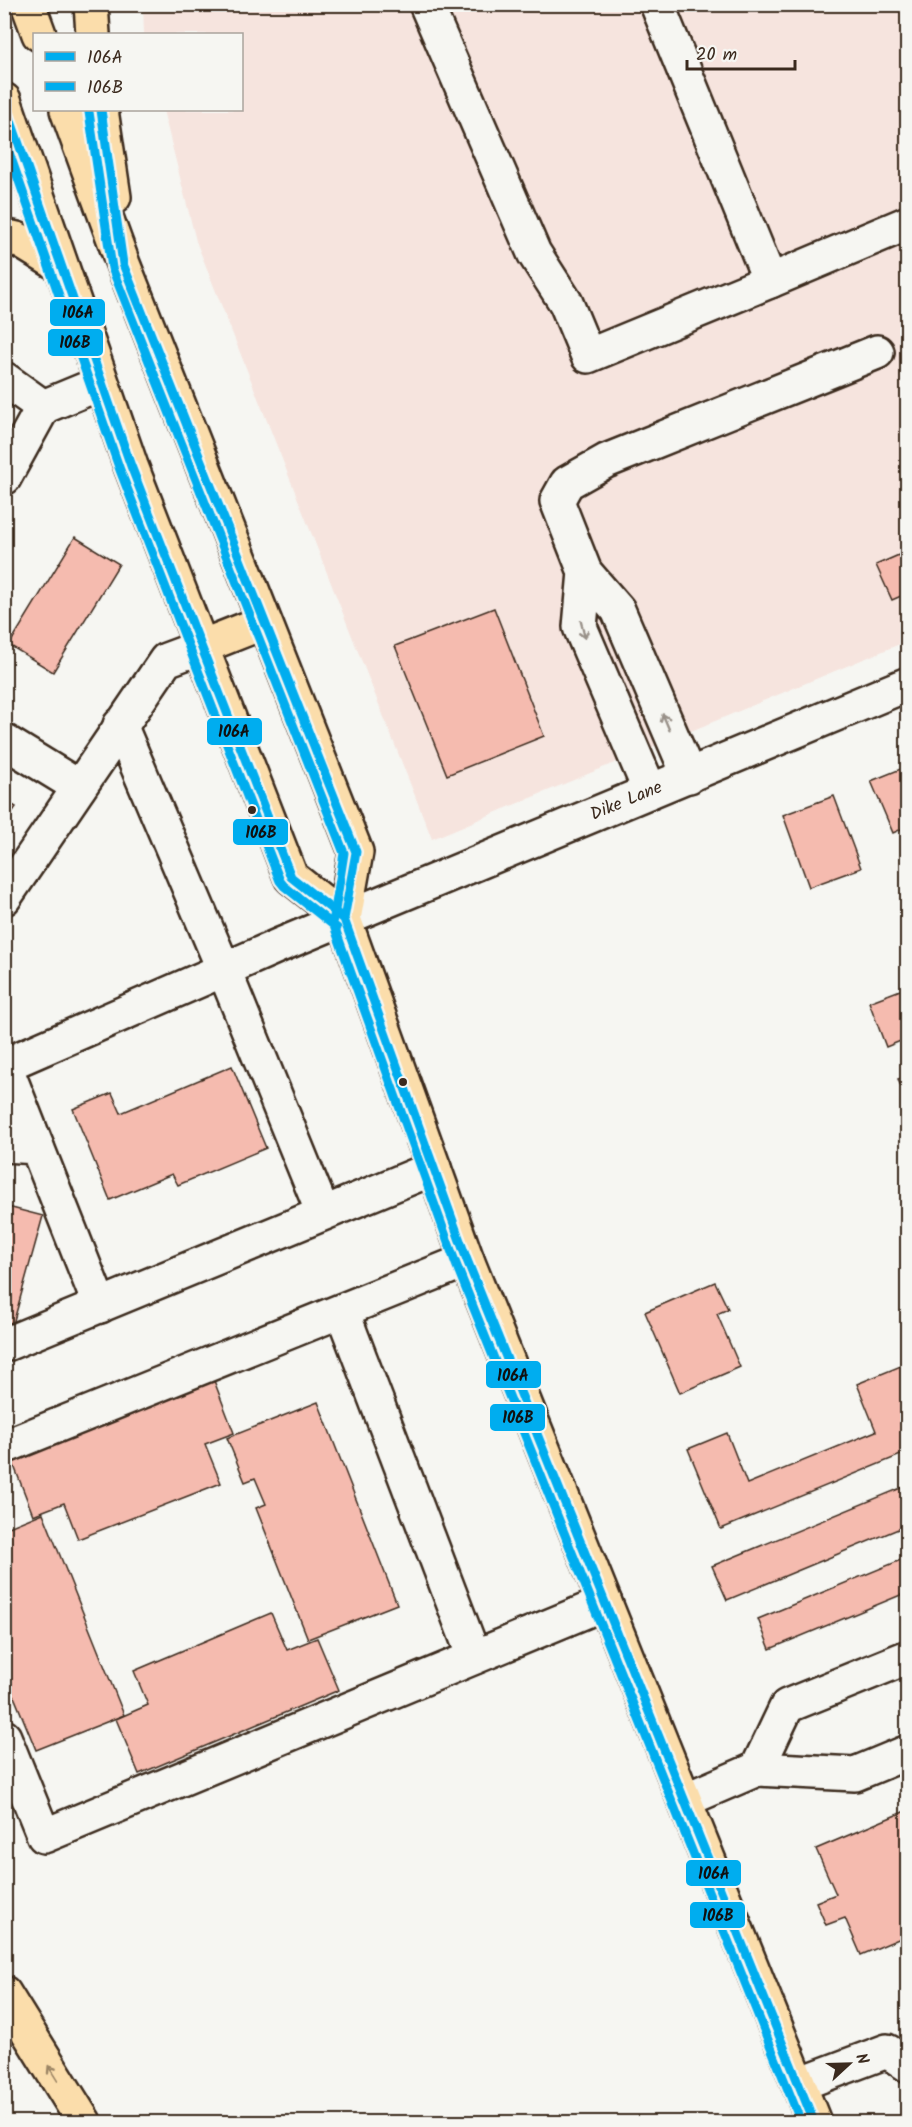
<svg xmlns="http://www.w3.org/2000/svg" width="912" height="2127" font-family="Kalam,sans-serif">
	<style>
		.built { fill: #f6e4de }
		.building { fill: #f5bbaf; stroke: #3b2a1e; stroke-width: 1.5 }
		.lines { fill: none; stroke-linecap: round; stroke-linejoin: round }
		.minor-casing { stroke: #3b2a1e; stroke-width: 38 }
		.major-casing { stroke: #3b2a1e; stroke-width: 38 }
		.highway-casing { stroke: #3b2a1e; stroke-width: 38 }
		.minor { stroke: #f6f6f2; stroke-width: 33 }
		.major { stroke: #fbddab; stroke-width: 33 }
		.highway { stroke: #fbddab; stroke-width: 33 }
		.bus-1-casing { stroke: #f6f6f2; stroke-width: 14 }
		.bus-2-casing { stroke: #f6f6f2; stroke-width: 14 }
		.bus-1 { stroke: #00adef; stroke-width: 9 }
		.bus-2 { stroke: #00adef; stroke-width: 9 }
		.oneway { stroke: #989088 }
		.oneway2 { stroke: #9b8464 }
		.bus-dot { fill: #3b2a1e; stroke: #f6f6f2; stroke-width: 2 }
		.labels { text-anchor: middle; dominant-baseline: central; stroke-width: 4.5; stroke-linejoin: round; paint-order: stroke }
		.street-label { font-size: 18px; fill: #3b2a1e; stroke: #f6f6f2 }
		.line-badge { stroke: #f6f6f2; stroke-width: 2 }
		.pale-badge-label { font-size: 16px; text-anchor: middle; font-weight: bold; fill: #111 }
	</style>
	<rect width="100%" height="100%" fill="#f6f6f2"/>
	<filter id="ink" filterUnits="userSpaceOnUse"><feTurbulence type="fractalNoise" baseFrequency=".0167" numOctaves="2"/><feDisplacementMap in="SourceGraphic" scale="12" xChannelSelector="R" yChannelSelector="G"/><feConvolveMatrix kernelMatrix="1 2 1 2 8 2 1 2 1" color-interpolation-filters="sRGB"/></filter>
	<g filter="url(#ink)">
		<path class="built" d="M143,5h764v636l-475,198 -236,-598 -33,-131h79v-76h-98z"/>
		<path class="building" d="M75,537l44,27 -66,108 -44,-27z
			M908,551v42l-16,7 -16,-35z
			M494,608l50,128 -97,39 -52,-129z
			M908,766v60l-15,7 -22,-52z
			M834,796l27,72 -52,19 -26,-72z
			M4,800l12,7 -12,17z
			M908,987v51l-22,9 -17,-45z
			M232,1066l34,82 -88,37 -6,-11 -62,26 -37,-91 39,-16 9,20z
			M908,1076v28l-10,-25z
			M4,1206l39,10 -30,108 -9,-2z
			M715,1282l13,27 -11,5 23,53 -60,26 -35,-81z
			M908,1363v89l-187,77 -33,-80 39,-16 20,51 129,-53 -19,-47z
			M213,1378l21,55 -29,11 16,39 -143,56 -14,-36 -31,12 -22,-57z
			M318,1402l79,202 -89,35 -52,-131 10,-4 -11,-26 -10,4 -18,-44z
			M908,1485v40l-181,75 -15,-34z
			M43,1513l81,202 -88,35 -32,-78v-143z
			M908,1557v35l-138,57 -12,-30z
			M271,1613l16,37 30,-12 22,52 -200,84 -23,-55 32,-14 -14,-34z
			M908,1810v125l-47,20 -16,-37 -19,7 -10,-23 20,-8 -20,-45z"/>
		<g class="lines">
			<defs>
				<g id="minor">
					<path d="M426,4l108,249 32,50 22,53 182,-75"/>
					<path d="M657,4l113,277 138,-58"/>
					<path d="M4,379l39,28"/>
					<path d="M4,478l39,-71 58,-24"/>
					<path d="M585,572l-5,55 70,164"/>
					<path d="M120,725l104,245 99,243"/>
					<path d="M4,741l75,46"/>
					<path d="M689,776l-71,-166 -33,-38 -28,-71 10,-18 39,-22 271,-109"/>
					<path d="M4,898l162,-238 35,-13"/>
					<path d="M4,1063l33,84"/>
					<path id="s1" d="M5,1065l275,-120 628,-261"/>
					<path d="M4,1145l33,2 63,159"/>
					<path d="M342,1311l132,346"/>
					<path d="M4,1345l430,-177"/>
					<path d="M4,1447l463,-187"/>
					<path d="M4,1737l40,99 561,-233"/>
					<path d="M757,1769l30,-63 121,-49"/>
					<path d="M685,1800l72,-31 98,5 53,-22"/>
					<path d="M799,2084l88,-33 21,14"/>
				</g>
				<path id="major" d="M28,4l11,30
					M91,4l2,30
					M4,100l127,366 160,411 53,42
					M67,110l56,154 233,588 -12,67 90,249 33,92 347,862
					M101,110l13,87
					M4,236l13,3 44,27
					M201,647l63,-25"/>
				<path id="highway" d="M4,1993l80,129"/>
			</defs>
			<use href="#minor" class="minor-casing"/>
			<use href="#major" class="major-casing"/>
			<use href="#highway" class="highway-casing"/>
			<use href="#minor" class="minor"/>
			<use href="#major" class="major"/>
			<use href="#highway" class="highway"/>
			<defs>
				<path id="bus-1" d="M4,101l127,365 160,411 53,42
					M101,110l22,154 233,588 -12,67 123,341 347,862"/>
				<path id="bus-2" d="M89,112l23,156 232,585 -11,70 123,341 345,858
					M4,138l116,332 160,411 4,5 53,42"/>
			</defs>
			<use href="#bus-1" class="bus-1-casing"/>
			<use href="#bus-2" class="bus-2-casing"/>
			<use href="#bus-1" class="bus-1"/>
			<use href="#bus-2" class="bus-2"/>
		</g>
		<defs><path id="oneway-shaft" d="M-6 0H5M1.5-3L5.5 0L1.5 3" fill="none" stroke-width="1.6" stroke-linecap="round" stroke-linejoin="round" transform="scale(1.5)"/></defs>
		<g class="oneway">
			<use href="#oneway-shaft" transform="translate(583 630) rotate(76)"/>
			<use href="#oneway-shaft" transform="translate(666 722) rotate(-113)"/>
		</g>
		<use class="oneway2" href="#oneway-shaft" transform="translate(53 2073) rotate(-122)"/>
	</g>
	<g class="bus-dot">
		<circle cx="252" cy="810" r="5"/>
		<circle cx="403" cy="1082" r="5"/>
	</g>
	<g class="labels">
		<g class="street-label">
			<text stroke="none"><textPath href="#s1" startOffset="675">Dike Lane</textPath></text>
		</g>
	</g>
	<g class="line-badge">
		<rect x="49" y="298" width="57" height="29" rx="6" fill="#00adef"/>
		<rect x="47" y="328" width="57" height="29" rx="6" fill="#00adef"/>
		<rect x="206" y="717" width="57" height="29" rx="6" fill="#00adef"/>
		<rect x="232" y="818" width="57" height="28" rx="6" fill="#00adef"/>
		<rect x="485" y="1360" width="57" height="29" rx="6" fill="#00adef"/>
		<rect x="489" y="1403" width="57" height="29" rx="6" fill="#00adef"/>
		<rect x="685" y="1859" width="57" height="28" rx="6" fill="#00adef"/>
		<rect x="689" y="1901" width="57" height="28" rx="6" fill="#00adef"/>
	</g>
	<g class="pale-badge-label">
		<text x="78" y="318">106A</text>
		<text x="75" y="348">106B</text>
		<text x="234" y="737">106A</text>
		<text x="261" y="838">106B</text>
		<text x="513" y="1381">106A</text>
		<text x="518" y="1423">106B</text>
		<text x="714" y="1879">106A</text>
		<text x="718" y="1921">106B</text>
	</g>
	<rect width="912" height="2127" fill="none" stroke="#f6f6f2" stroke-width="24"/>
	<rect x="12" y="12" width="888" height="2103" fill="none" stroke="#3b2a1e" stroke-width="2" filter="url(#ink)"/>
	<rect x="33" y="33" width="210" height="78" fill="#f6f6f2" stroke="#aba49d" stroke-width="1.5"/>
	<rect x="45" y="52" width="30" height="9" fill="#00adef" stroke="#aba49d" stroke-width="1.5"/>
	<text x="87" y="63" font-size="18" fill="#3b2a1e">106A</text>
	<rect x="45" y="82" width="30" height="9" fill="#00adef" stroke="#aba49d" stroke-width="1.5"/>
	<text x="87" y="93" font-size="18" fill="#3b2a1e">106B</text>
	<g transform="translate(849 2064) rotate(68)" stroke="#f6f6f2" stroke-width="4.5" paint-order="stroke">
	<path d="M0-4.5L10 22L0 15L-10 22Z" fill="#3b2a1e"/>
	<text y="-9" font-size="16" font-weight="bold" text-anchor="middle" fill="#3b2a1e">N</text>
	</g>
	<path d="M687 60v9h108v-9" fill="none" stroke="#3b2a1e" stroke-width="3"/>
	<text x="696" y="60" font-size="18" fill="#3b2a1e" stroke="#f6f6f2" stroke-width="4.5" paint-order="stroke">20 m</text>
</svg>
